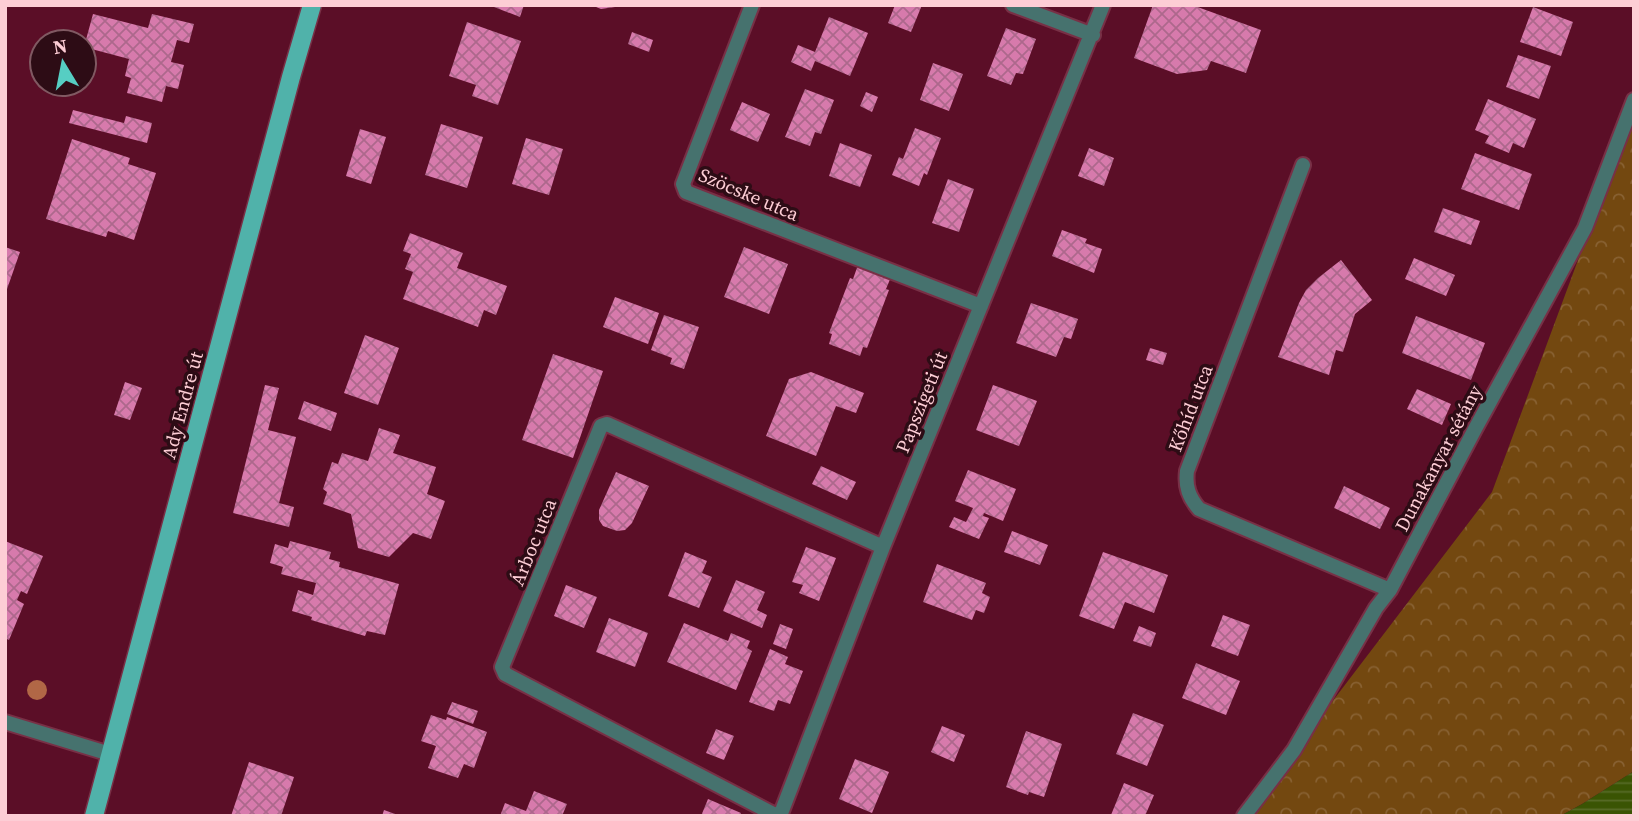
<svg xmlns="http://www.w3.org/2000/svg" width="1639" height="821" font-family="'Source Serif 4',serif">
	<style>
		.forest { fill: url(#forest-crowns) }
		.water { fill: url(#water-rules) }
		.building { fill: url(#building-cross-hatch) }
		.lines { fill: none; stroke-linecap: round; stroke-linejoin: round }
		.minor-casing { stroke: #783046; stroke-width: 18 }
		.primary-casing { stroke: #783046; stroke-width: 21 }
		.minor { stroke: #46726e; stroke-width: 14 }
		.primary { stroke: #50b2aa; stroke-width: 18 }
		.tree { fill: #b16746 }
		.labels { text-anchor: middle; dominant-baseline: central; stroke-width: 7; stroke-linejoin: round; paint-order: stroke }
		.street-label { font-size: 19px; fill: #fdcdd5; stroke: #2d0c15 }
	</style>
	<defs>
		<pattern id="forest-crowns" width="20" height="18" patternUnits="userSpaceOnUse" patternTransform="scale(1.75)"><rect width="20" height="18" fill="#734810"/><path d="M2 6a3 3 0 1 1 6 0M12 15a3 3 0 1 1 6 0" fill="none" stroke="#886132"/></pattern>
		<pattern id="water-rules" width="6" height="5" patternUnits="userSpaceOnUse" patternTransform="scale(1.75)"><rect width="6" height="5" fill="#3a5403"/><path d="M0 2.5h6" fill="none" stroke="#576b27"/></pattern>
		<pattern id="building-cross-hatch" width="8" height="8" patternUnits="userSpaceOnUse" patternTransform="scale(1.75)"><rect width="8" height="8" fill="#d77aac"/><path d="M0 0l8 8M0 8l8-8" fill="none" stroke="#ad688c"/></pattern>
	</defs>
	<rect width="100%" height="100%" fill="#5b0e27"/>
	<path class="forest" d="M1634,109v662l-52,33 -22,12h-315l247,-324z"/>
	<path class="water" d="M1634,771v45h-74l22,-12z"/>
	<path class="building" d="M489,5h35l-4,12z
		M591,5h30l1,1 -21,3z
		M895,5h27l-11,27 -23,-9z
		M1153,5h39l69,25 -15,43 -35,-12 -4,9 -30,4 -43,-16z
		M1533,7l40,15 -12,34 -41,-14z
		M93,14l55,14 4,-14 42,10 -5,19 -12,-3 -6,22 13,3 -6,24 -12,-3 -4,16 -35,-9 4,-15 -6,-2 4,-17 -45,-12z
		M829,17l39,16 -18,43 -35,-15 -4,10 -20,-9 7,-17 17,7z
		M467,22l54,19 -23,64 -26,-9 4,-11 -27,-9z
		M1006,28l30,11 -13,35 -7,-1 -5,12 -24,-9z
		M632,32l21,8 -4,12 -21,-8z
		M1518,55l33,11 -12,33 -33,-12z
		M933,63l30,11 -14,37 -29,-11z
		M805,89l29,11 -13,34 -6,-2 -5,14 -25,-9z
		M866,92l12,5 -6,15 -12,-6z
		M1488,99l48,20 -12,29 -11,-5 -4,10 -24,-10 4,-7 -14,-6z
		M742,102l28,12 -12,28 -28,-12z
		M73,110l51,13 2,-7 26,7 -5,20 -78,-20z
		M441,124l42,13 -16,51 -42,-13z
		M915,128l26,10 -14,37 -3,-2 -5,13 -27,-11 7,-18 4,2z
		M360,129l26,8 -15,47 -25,-8z
		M526,138l37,11 -14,46 -37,-11z
		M72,139l58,19 -2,6 28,9 -22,67 -26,-9 -2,6 -60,-18z
		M840,143l32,12 -12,32 -31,-11z
		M1089,148l25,10 -10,28 -26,-10z
		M1475,153l57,21 -13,36 -58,-21z
		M948,179l26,10 -15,43 -27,-9z
		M1443,208l37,13 -9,24 -37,-13z
		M1062,230l25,9 -2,4 17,6 -8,24 -42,-17z
		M410,233l53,20 -6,15 50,18 -11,29 -12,-5 -6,17 -75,-28 10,-27 -8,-3 6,-15 -8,-3z
		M5,247l15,5 -14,40 -1,-1z
		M744,247l44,17 -19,50 -45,-17z
		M1414,258l41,17 -9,21 -41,-17z
		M1341,260l31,40 -17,14 -12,38 -7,-2 -7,25 -51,-18 21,-54 7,-13 12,-12z
		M858,265l33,12 -5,12 3,1 -22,58 -4,-1 -3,9 -31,-12 3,-10 -3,-1 21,-55 3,1z
		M615,297l44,16 -11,31 -45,-17z
		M1031,303l47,16 -7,20 -7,-2 -8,20 -40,-14z
		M664,315l35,12 -15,42 -14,-5 2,-6 -21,-8z
		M1416,316l69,27 -14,37 -69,-27z
		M365,335l34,13 -21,57 -34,-12z
		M1150,348l17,5 -4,12 -17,-5z
		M553,354l50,17 -30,87 -51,-18z
		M811,372l53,21 -8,20 -20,-7 -20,50 -50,-20 23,-57z
		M125,382l17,6 -12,32 -16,-5z
		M265,385l14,3 -11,42 28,7 -17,66 15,4 -5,20 -56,-14z
		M993,385l44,16 -18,45 -43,-16z
		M1417,389l34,15 -9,21 -35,-16z
		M304,401l33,12 -6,18 -33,-12z
		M379,428l21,7 -7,18 43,14 -9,27 18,7 -14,38 -18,-6 -24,24 -31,-9 -7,-34 -28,-10 4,-12 -4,-3 9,-27 6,2 4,-11 26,8z
		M821,466l35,16 -9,18 -35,-16z
		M968,470l48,19 -13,32 -19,-8 -1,3 6,2 -10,21 -30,-12 5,-10 12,5 7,-14 -18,-7z
		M616,472l33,14 -17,37 -7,7 -8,1 -14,-5 -4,-6v-10z
		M1344,486l46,22 -10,21 -46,-21z
		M1012,531l36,14 -8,20 -36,-13z
		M5,541l38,15 -16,38 -6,-3 -4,9 7,4 -15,36 -4,-2z
		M290,541l41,11 -2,7 11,3 -1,5 60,17 -14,51 -18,-4 -2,5 -54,-16 1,-3 -20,-6 6,-21 15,5 3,-12 -35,-9 2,-7 -13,-4 5,-19 13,4z
		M806,547l30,11 -17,43 -20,-8 4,-8 -11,-3z
		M685,552l22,9 -5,12 10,4 -13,31 -31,-12z
		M1103,552l65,23 -14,38 -29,-11 -11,27 -35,-13z
		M937,564l49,19 -4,10 8,4 -6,16 -8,-3 -4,10 -49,-18z
		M736,580l29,12 -8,18 10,5 -5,13 -39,-17z
		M566,585l31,12 -13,31 -30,-12z
		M1223,615l27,10 -12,31 -27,-10z
		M609,618l39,15 -13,34 -39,-15z
		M684,623l44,18 3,-8 19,8 -3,7 5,3 -16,39 -69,-28z
		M780,624l13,5 -7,20 -13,-5z
		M1139,626l17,7 -5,14 -18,-6z
		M770,649l18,8 -3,7 18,7 -13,33 -12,-4 -4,11 -25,-9z
		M1196,663l44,18 -14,34 -44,-17z
		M452,702l26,9 -5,13 -26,-10z
		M1133,713l31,12 -17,41 -31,-12z
		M431,715l15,5 1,-3 40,15 -13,36 -10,-4 -6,14 -30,-10 8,-22 -15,-5z
		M942,726l23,9 -11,27 -23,-10z
		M716,729l18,7 -10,24 -18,-7z
		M1026,731l36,13 -18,53 -15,-5 -1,3 -22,-8z
		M855,759l34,13 -17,41 -33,-14z
		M249,762l45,15 -13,39h-50z
		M1124,783l30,12 -9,21 -34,-1z
		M534,791l33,13 -5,12h-62l5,-13 21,8z
		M708,799l33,14 -1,3h-39z
		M384,810l14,5v1h-16z"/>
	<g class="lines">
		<defs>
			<path id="minor" d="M752,5l-69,179 3,8 295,114
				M1013,5l80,30
				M1303,165l-116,306c-2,16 2,26 12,38l191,81
				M5,722l105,32
				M777,816l-272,-142 -3,-7 99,-241 6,-2 276,123
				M780,816l103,-269 220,-542
				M1244,816l50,-66 82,-142 14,-18 85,-161 110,-201 49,-128"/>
			<path id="primary" d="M94,816l197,-739 21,-72"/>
		</defs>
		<use href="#minor" class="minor-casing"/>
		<use href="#primary" class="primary-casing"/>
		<use href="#minor" class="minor"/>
		<use href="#primary" class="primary"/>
	</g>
	<circle class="tree" cx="37" cy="690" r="10"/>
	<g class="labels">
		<g class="street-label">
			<text transform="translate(749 194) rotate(23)">Szöcske utca</text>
			<text transform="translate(921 402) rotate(-68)">Papszigeti út</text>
			<text transform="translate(182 405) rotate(-75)">Ady Endre út</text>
			<text transform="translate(1190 408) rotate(-69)">Kőhíd utca</text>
			<text transform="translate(1438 458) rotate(-62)">Dunakanyar sétány</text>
			<text transform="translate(533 542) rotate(-68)">Árboc utca</text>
		</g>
	</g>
	<rect width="1639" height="821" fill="none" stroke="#fdcdd5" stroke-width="14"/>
	<g transform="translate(63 63) rotate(350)"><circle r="33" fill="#2d0c15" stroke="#805962" stroke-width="2"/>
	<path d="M0-5L12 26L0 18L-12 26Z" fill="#56cec3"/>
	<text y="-10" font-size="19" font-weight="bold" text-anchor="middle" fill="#fdcdd5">N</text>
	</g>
</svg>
